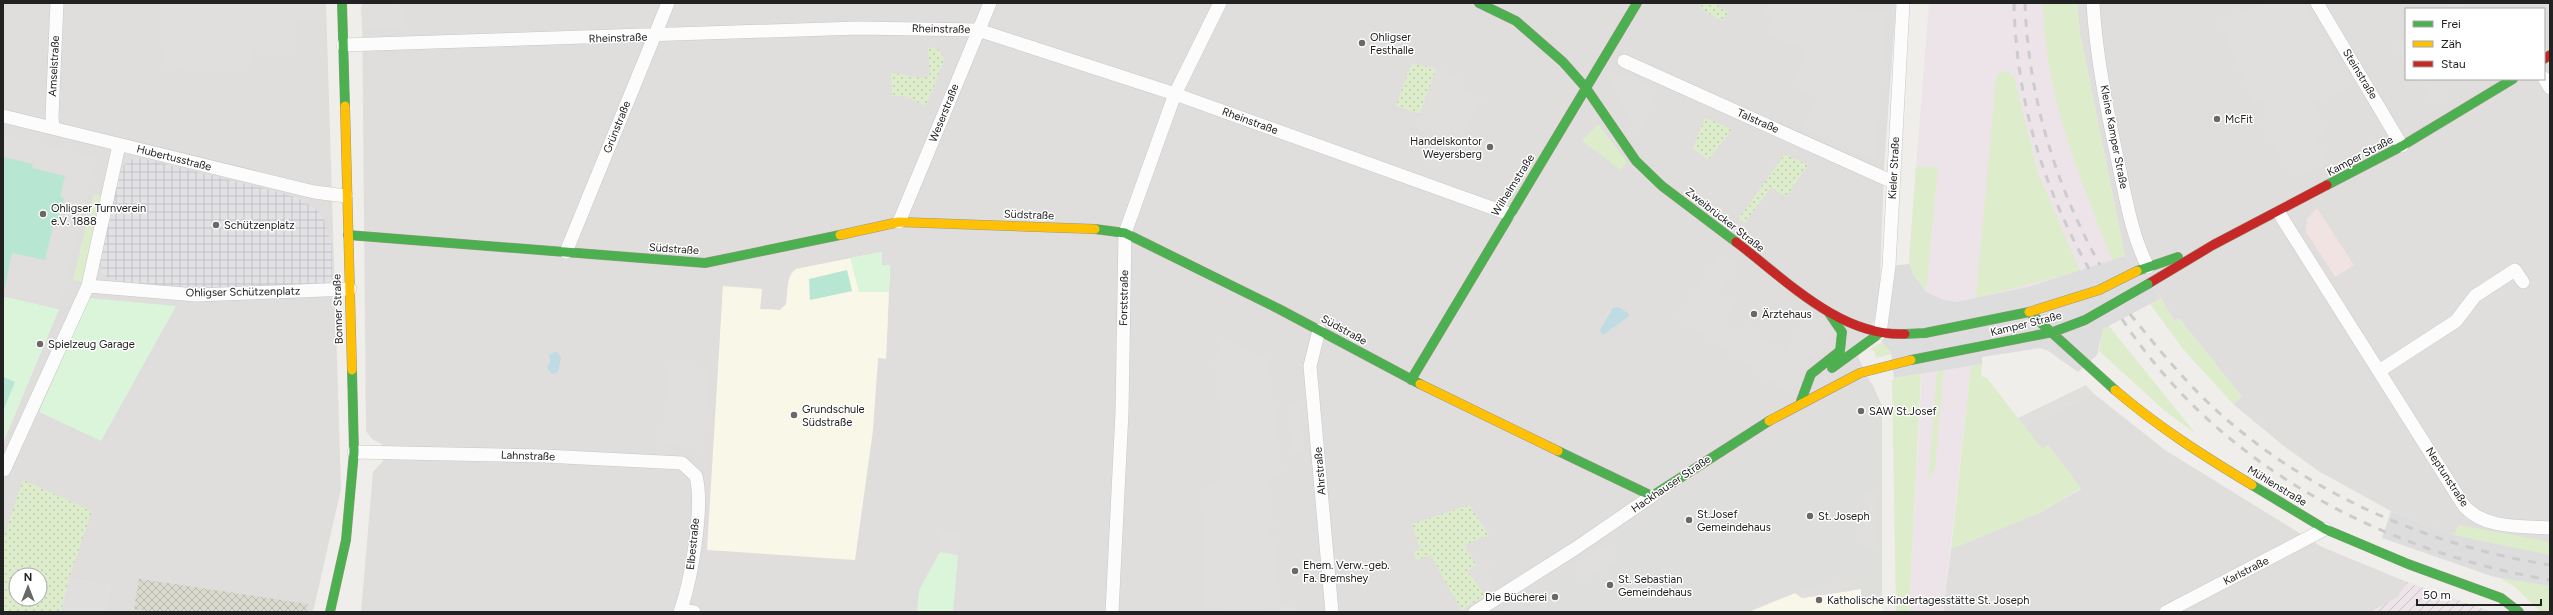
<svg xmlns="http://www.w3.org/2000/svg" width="2553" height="615" font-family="Figtree,sans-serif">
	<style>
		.residential { fill: #dfdedc; fill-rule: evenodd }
		.commercial { fill: #f1e3e1 }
		.industrial { fill: url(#industrial-furrows) }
		.education { fill: #f8f7e8 }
		.religious { fill: #dededc }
		.railway { fill: #ede4e9 }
		.construction { fill: url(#construction-cross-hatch) }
		.grass { fill: #ddeccb }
		.park { fill: #daf5da }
		.garden { fill: url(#garden-dots); fill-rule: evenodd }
		.pitch { fill: #b7e6d2 }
		.parking { fill: #e0dfde }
		.plaza { fill: url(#plaza-grid) }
		.water { fill: #bfdbe3 }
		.pier { fill: #dedddd }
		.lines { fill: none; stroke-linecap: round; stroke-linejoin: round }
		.street-casing { stroke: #c9c8c7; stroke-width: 14 }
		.fast-casing { stroke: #999a82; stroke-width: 10 }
		.slow-casing { stroke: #999a82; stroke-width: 10 }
		.jam-casing { stroke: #999a82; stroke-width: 10 }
		.street { stroke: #fdfcfc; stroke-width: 13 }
		.fast { stroke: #4caf50; stroke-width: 9 }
		.slow { stroke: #ffc107; stroke-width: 9 }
		.jam { stroke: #c62828; stroke-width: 9 }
		.rail { stroke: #ccc; stroke-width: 3; stroke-dasharray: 8 8; stroke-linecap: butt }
		.fast-bridge-casing { stroke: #999a82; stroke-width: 10; stroke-linecap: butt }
		.slow-bridge-casing { stroke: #999a82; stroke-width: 10; stroke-linecap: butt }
		.fast-bridge { stroke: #4caf50; stroke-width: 9 }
		.slow-bridge { stroke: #ffc107; stroke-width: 9 }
		.poi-dot { fill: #6a6968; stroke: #fff; stroke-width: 1.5 }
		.labels { text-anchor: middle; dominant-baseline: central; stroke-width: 3; stroke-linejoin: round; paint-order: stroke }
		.street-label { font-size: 11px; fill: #222; stroke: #fff }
		.poi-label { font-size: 11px; fill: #222; stroke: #fff; text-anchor: start }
	</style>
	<defs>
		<pattern id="industrial-furrows" width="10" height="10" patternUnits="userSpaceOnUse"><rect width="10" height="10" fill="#ede4e9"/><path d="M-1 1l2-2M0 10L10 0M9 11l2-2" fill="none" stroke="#cbc3c8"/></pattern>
		<pattern id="construction-cross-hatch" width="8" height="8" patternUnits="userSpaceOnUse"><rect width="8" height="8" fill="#d9d9cd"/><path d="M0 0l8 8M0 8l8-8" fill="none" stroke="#babab0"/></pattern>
		<pattern id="garden-dots" width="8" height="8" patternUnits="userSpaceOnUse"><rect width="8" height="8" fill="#ddeccb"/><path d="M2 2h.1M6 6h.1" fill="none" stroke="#bdcaae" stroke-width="1.8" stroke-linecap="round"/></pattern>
		<pattern id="plaza-grid" width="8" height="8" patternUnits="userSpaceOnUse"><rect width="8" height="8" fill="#e2e1e5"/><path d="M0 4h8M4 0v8" fill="none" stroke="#c2c1c4"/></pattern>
	</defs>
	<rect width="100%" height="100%" fill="#f0eeeb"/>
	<path class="residential" d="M3,3h323l15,486 -28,123h-208l5,-25 -41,-9 -8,34h-58v-169l56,-134 36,-152 -92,-22zM16,575h24v24h-24z
		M362,3h1534l-12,166 -5,140 -21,48 24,49 -132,206h-1389l12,-140 10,-11 -1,-17 -10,-5 -6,-8zM882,252v13l8,1 -4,92h-8l-1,12 -169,179 15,-262 39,2 -2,20 20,1 6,-5 2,-21 3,-11 5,-4z
		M2077,3h473v552l-97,-20 -62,-24 -71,-39 -35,-25 -52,-43 9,-7 -63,-79 -5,3 -13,-23 -36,-42 -45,-222zM2406,9h138v70h-138z
		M2093,393l72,57 157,97 85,35 -9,15 -28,15h-427l8,-63 88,-36 42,-24 -33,-44 -6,5 -18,-24z"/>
	<path class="commercial" d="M2317,208l37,57 -19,12 -29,-45 1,-13z"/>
	<path class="industrial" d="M2407,582l80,28 2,2h-119l28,-15z"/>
	<path class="education" d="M882,252v13h8l-4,94 -8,-1 -5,72 -18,130 -148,-10 16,-264 39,3 -2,20 20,1 6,-6 3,-26 7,-9z
		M1861,588v15l21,-1v10h-132l45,-19 7,5z"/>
	<path class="religious" d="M1872,383l10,23v196l-21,1v-14l-59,9 -7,-5 -47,19h-243l148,-100 159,-96z"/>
	<path class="railway" d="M1929,3h148l3,31 45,222 36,42 -58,31 -6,26 -19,17 -31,-22 -7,-2 -58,9v7l-11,2 -28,246h-34l17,-319 -17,-29v-8z"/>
	<path class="construction" d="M139,579l28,4 141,21 -2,8h-152l-20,-3z"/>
	<path class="grass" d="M2043,3h34l3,31 45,222 -13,4c-33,-86 -67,-163 -69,-257z
		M2007,71l7,5 23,95 43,100 -104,27 20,-220 3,-5z
		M1598,124l29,38 -6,8 -39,-29z
		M1916,166l22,1 -12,125 -13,-18 -4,-10z
		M94,194l7,2 -6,24 -7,-2z
		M86,225l8,2 -12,55 -9,-2z
		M2161,298l13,23 5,-3 63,79 -9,7 -50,-55 -33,-45z
		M2109,326l86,107 -30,-22 -66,-60 4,-22z
		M1882,342l8,8 1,4 -15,4 -1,-6 -5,-3z
		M1982,364l-1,12 6,2 55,71 6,-4 33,43 -42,25 -88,36 20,-183z
		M1944,370l-9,98 -7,13 9,-110z
		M1921,374l-12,238h-13l-4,-231 2,-3z
		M2459,525l91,17v13l-97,-20z
		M2500,578l50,8v26h-9l-26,-25z"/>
	<path class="park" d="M3,135l93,22 -37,152 -56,134z
		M882,252v13h8l-1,27h-30l-9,-34z
		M89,298l87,8 -75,135 -62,-29z
		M940,552l18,3 -5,57h-36l2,-22z"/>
	<path class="garden" d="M1701,3h17l-1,2 11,7 -6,9 -23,-14z
		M928,47l12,3 4,10 -18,46 -21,-10h-13l-1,-23 29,5 10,-2z
		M1412,63l24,6 -16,45 -24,-8z
		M1705,118l27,11 -24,31 -15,-12z
		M1785,154l23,11 -22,32 -15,-10 -26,36 -7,-4z
		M23,480l69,31 -23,67 -8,34h-58v-72zM16,575h24v24h-24z
		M1469,505l20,30 -25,10 13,21 -9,5 18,25 -25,14 -30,-55 -15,5 -2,-8 6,-3 -8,-25z"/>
	<path class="pitch" d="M3,135l93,22 -37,152 -56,-13z
		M847,270l5,21 -42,9 -1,-21z
		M3,377l12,5 -12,29z"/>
	<path class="parking" d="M161,3h160l1,17 -26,1v28l-45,1v15l-89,1z
		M1769,3h77v6l40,3 -11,149 -71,-34 13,-29 -24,-11 13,-37 -40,-16 7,-15 -10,-6z
		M2263,3h42l47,83 -40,16 14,30 -10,5 12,26 -31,13 -29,-38 -7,-16 12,-5 -3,-11 -4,-7 -12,5 -34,-83z
		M2442,3h30l-10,6h-17z
		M402,4l1,22 -41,1 -1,-21z
		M2406,38v25l-11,-19z
		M1436,69l23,7 -3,10 26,13 -23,40 -9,-3 -11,32 -13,-4 11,-33 -21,-7z
		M1615,72l41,19 -17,44 -27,-52z
		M2419,79h16l11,20 -11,6z
		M3,135l93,22 -37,152 -56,-13 9,-43 33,7 10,-42h4l5,-20 -4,-1 5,-21 -33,-8 1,-4 -30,-7z
		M1722,254l15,10 -20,28 17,13 -12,16 16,12 6,-8 39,28 26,-34 17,14 1,13 -38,28 10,8 -10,11 -112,-77z
		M1223,339l45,20 14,115 -13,1 4,51 -7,1 1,13h7l6,63 15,-2 1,11 -93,-5 4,-123 11,-1 2,-60 -5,-61z
		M669,366l40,2 -6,82 -41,-7z
		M2086,385l7,8 -69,33 -6,-8z
		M1299,403l6,50 -14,1 -3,-49z
		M1864,490h14l-1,57h-14z
		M943,529l17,3 -2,23 -18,-3z
		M1607,544l10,16 -34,21 -10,-14z
		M1487,559l5,7 -6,4 11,18 -11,8 -19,-25z
		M69,578l41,9 -5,25h-44z
		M1859,579l-9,12 -48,7 -7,-5 12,-6z"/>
	<path class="plaza" d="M140,158l146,36 17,7 15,10 7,11 7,24v31l-3,5 -11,4 -150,3 -37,-5 -24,-7 -5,-5 -3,-11 21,-92 11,-10z"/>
	<path class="water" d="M1618,307l10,6 1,3 -26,19 -3,-5 13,-22z
		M554,352h4l3,6 -3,14 -6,2 -5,-6 3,-6 -1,-7z"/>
	<path class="pier" d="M2125,256l36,42 -58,31 -6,26 -19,17 -31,-22 -7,-2 -58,9v7l-88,14 -3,-26 -9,-10 7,-76 20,-2 4,10 13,18 18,8 12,2 72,-15z
		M2391,511l62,24 97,20v31l-56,-9 -112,-39z"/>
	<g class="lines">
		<defs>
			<path id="street" d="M2093,3c3,53 14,107 25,159 8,36 13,72 30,105
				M2317,3l85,143
				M343,45l515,-17 120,2 197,64 334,120
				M1624,61l269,121
				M2544,78l6,10
				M3,116l311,76 32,4
				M53,128l-1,-12 5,-113
				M2279,213l185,293c21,23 56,20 86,22
				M899,222l91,-219
				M566,252l102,-249
				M88,286l108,9 154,-6
				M1319,330l-9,36 22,246
				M1880,333l9,-67 14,-263
				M2379,371l77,-50 19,-25 40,-26 8,12
				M354,452l190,4 138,7 14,13c8,32 -5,105 -16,136
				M4,470l84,-184 31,-141
				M681,610l13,2
				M1112,612l10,-200 3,-179 50,-139 45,-91
				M1475,612l101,-64 76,-52
				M2166,612l159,-83"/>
			<path id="fast" d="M342,3l3,103
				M1479,3l37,18 47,41 23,26 50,73 26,25 74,56
				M2327,185l75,-39 111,-67
				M1095,229l30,4 154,76 141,75
				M348,235l357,28 135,-28
				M2137,271l41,-14
				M1905,334l20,-1 104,-21 86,78
				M1911,360l142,-28
				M1832,368l48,-35
				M1411,380l226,-377
				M1801,401l10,-27 29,-23 2,-19 -13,-19
				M1558,451l94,45 117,-75
				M2252,485l73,44 83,35 93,34 18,14
				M330,612l16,-72 8,-88 -2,-82"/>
			<path id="slow" d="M345,106l7,264
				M840,235l59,-13 196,7
				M1420,384l138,67
				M2115,390c43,37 89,66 137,95
				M1769,421l91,-48 51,-13"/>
			<path id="jam" d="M2544,59l6,-4
				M1736,242c49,37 104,95 169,92
				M2148,284l65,-39 114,-60"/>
		</defs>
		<use href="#street" class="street-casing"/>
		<use href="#fast" class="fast-casing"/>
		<use href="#slow" class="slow-casing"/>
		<use href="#jam" class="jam-casing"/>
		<use href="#street" class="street"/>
		<use href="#fast" class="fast"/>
		<use href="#slow" class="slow"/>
		<use href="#jam" class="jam"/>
		<path class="rail" d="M2014,3c2,96 28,182 75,266
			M2025,3c3,92 30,182 75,262
			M2130,314c30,37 60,74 96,105 92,79 205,127 324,146
			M2122,319c96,146 259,232 428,261"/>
		<defs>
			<path id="fast-bridge" d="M2053,332l32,-12 63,-36"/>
			<path id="slow-bridge" d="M2029,312l70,-22 38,-19"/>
		</defs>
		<use href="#fast-bridge" class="fast-bridge-casing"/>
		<use href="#slow-bridge" class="slow-bridge-casing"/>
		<use href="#fast-bridge" class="fast-bridge"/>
		<use href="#slow-bridge" class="slow-bridge"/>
	</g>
	<g class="poi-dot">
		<circle cx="1362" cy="43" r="4"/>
		<circle cx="2217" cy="119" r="4"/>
		<circle cx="1490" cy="147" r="4"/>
		<circle cx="43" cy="214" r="4"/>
		<circle cx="216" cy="225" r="4"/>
		<circle cx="1754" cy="314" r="4"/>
		<circle cx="40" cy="344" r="4"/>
		<circle cx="1861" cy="411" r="4"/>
		<circle cx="794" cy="415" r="4"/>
		<circle cx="1810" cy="516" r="4"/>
		<circle cx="1689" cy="520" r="4"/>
		<circle cx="1295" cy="571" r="4"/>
		<circle cx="1610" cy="585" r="4"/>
		<circle cx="1555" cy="597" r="4"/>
		<circle cx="1819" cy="600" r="4"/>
	</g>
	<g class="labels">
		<g class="street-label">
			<text transform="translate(941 29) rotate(1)">Rheinstraße</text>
			<text transform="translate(618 38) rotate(-2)">Rheinstraße</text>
			<text transform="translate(54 66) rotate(-87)">Amselstraße</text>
			<text transform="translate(2360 74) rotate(59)">Steinstraße</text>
			<text transform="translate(944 113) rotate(-68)">Weserstraße</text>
			<text transform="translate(1250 121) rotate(20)">Rheinstraße</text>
			<text transform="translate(1758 121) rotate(24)">Talstraße</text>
			<text transform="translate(617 127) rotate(-68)">Grünstraße</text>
			<text transform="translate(2114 137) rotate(79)">Kleine Kamper Straße</text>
			<text transform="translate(2360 156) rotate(-28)">Kamper Straße</text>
			<text transform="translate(174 158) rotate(14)">Hubertusstraße</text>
			<text transform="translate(1894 168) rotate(-87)">Kieler Straße</text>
			<text transform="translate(1513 185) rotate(-58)">Wilhelmstraße</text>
			<text transform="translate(1029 215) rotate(2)">Südstraße</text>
			<text transform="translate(1725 220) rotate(38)">Zweibrücker Straße</text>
			<text transform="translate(674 249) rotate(4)">Südstraße</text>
			<text transform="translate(243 292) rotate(-1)">Ohligser Schützenplatz</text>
			<text transform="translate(1124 298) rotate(-89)">Forststraße</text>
			<text transform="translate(338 309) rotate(-92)">Bonner Straße</text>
			<text transform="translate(2026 324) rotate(-14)">Kamper Straße</text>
			<text transform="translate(1344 330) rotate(29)">Südstraße</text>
			<text transform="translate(528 456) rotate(2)">Lahnstraße</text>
			<text transform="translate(1320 471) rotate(-95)">Ahrstraße</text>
			<text transform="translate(2447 477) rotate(57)">Neptunstraße</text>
			<text transform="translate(1671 484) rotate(-34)">Hackhauser Straße</text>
			<text transform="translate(2277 486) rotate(31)">Mühlenstraße</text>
			<text transform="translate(693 544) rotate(-84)">Elbestraße</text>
			<text transform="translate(2246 571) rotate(-27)">Karlstraße</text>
		</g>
		<g class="poi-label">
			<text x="1370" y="37">Ohligser<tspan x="1370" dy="13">Festhalle</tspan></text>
			<text x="2225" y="119">McFit</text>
			<text x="1482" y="141" text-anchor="end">Handelskontor<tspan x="1482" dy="13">Weyersberg</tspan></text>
			<text x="51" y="208">Ohligser Turnverein<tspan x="51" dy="13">e.V. 1888</tspan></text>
			<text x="224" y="225">Schützenplatz</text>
			<text x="1762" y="314">Ärztehaus</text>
			<text x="48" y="344">Spielzeug Garage</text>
			<text x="802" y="409">Grundschule<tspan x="802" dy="13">Südstraße</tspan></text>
			<text x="1869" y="411">SAW St.Josef</text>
			<text x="1697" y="514">St.Josef<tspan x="1697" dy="13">Gemeindehaus</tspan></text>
			<text x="1818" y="516">St. Joseph</text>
			<text x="1303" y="565">Ehem. Verw.-geb.<tspan x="1303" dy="13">Fa. Bremshey</tspan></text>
			<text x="1618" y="579">St. Sebastian<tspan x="1618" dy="13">Gemeindehaus</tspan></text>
			<text x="1547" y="597" text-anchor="end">Die Bücherei</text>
			<text x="1827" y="600">Katholische Kindertagesstätte St. Joseph</text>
		</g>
	</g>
	<rect width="2553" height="615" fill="none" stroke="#222222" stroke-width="8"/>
	<rect x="2405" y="8" width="140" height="72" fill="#ffffff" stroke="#a7a7a7"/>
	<rect x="2413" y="21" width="20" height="6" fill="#4caf50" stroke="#a7a7a7"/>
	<text x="2441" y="28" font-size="12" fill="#222222">Frei</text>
	<rect x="2413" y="41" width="20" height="6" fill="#ffc107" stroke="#a7a7a7"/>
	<text x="2441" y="48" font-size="12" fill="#222222">Zäh</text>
	<rect x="2413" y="61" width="20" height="6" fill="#c62828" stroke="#a7a7a7"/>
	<text x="2441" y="68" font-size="12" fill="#222222">Stau</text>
	<g transform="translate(28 587)"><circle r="19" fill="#ffffff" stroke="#a7a7a7"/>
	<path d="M0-3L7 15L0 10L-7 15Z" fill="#6a6968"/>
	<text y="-6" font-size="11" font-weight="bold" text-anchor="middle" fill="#222222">N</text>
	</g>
	<path d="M2417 599v6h124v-6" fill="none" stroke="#222222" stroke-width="2"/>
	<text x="2423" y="599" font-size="12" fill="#222222" stroke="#ffffff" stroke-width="3" paint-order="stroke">50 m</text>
</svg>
